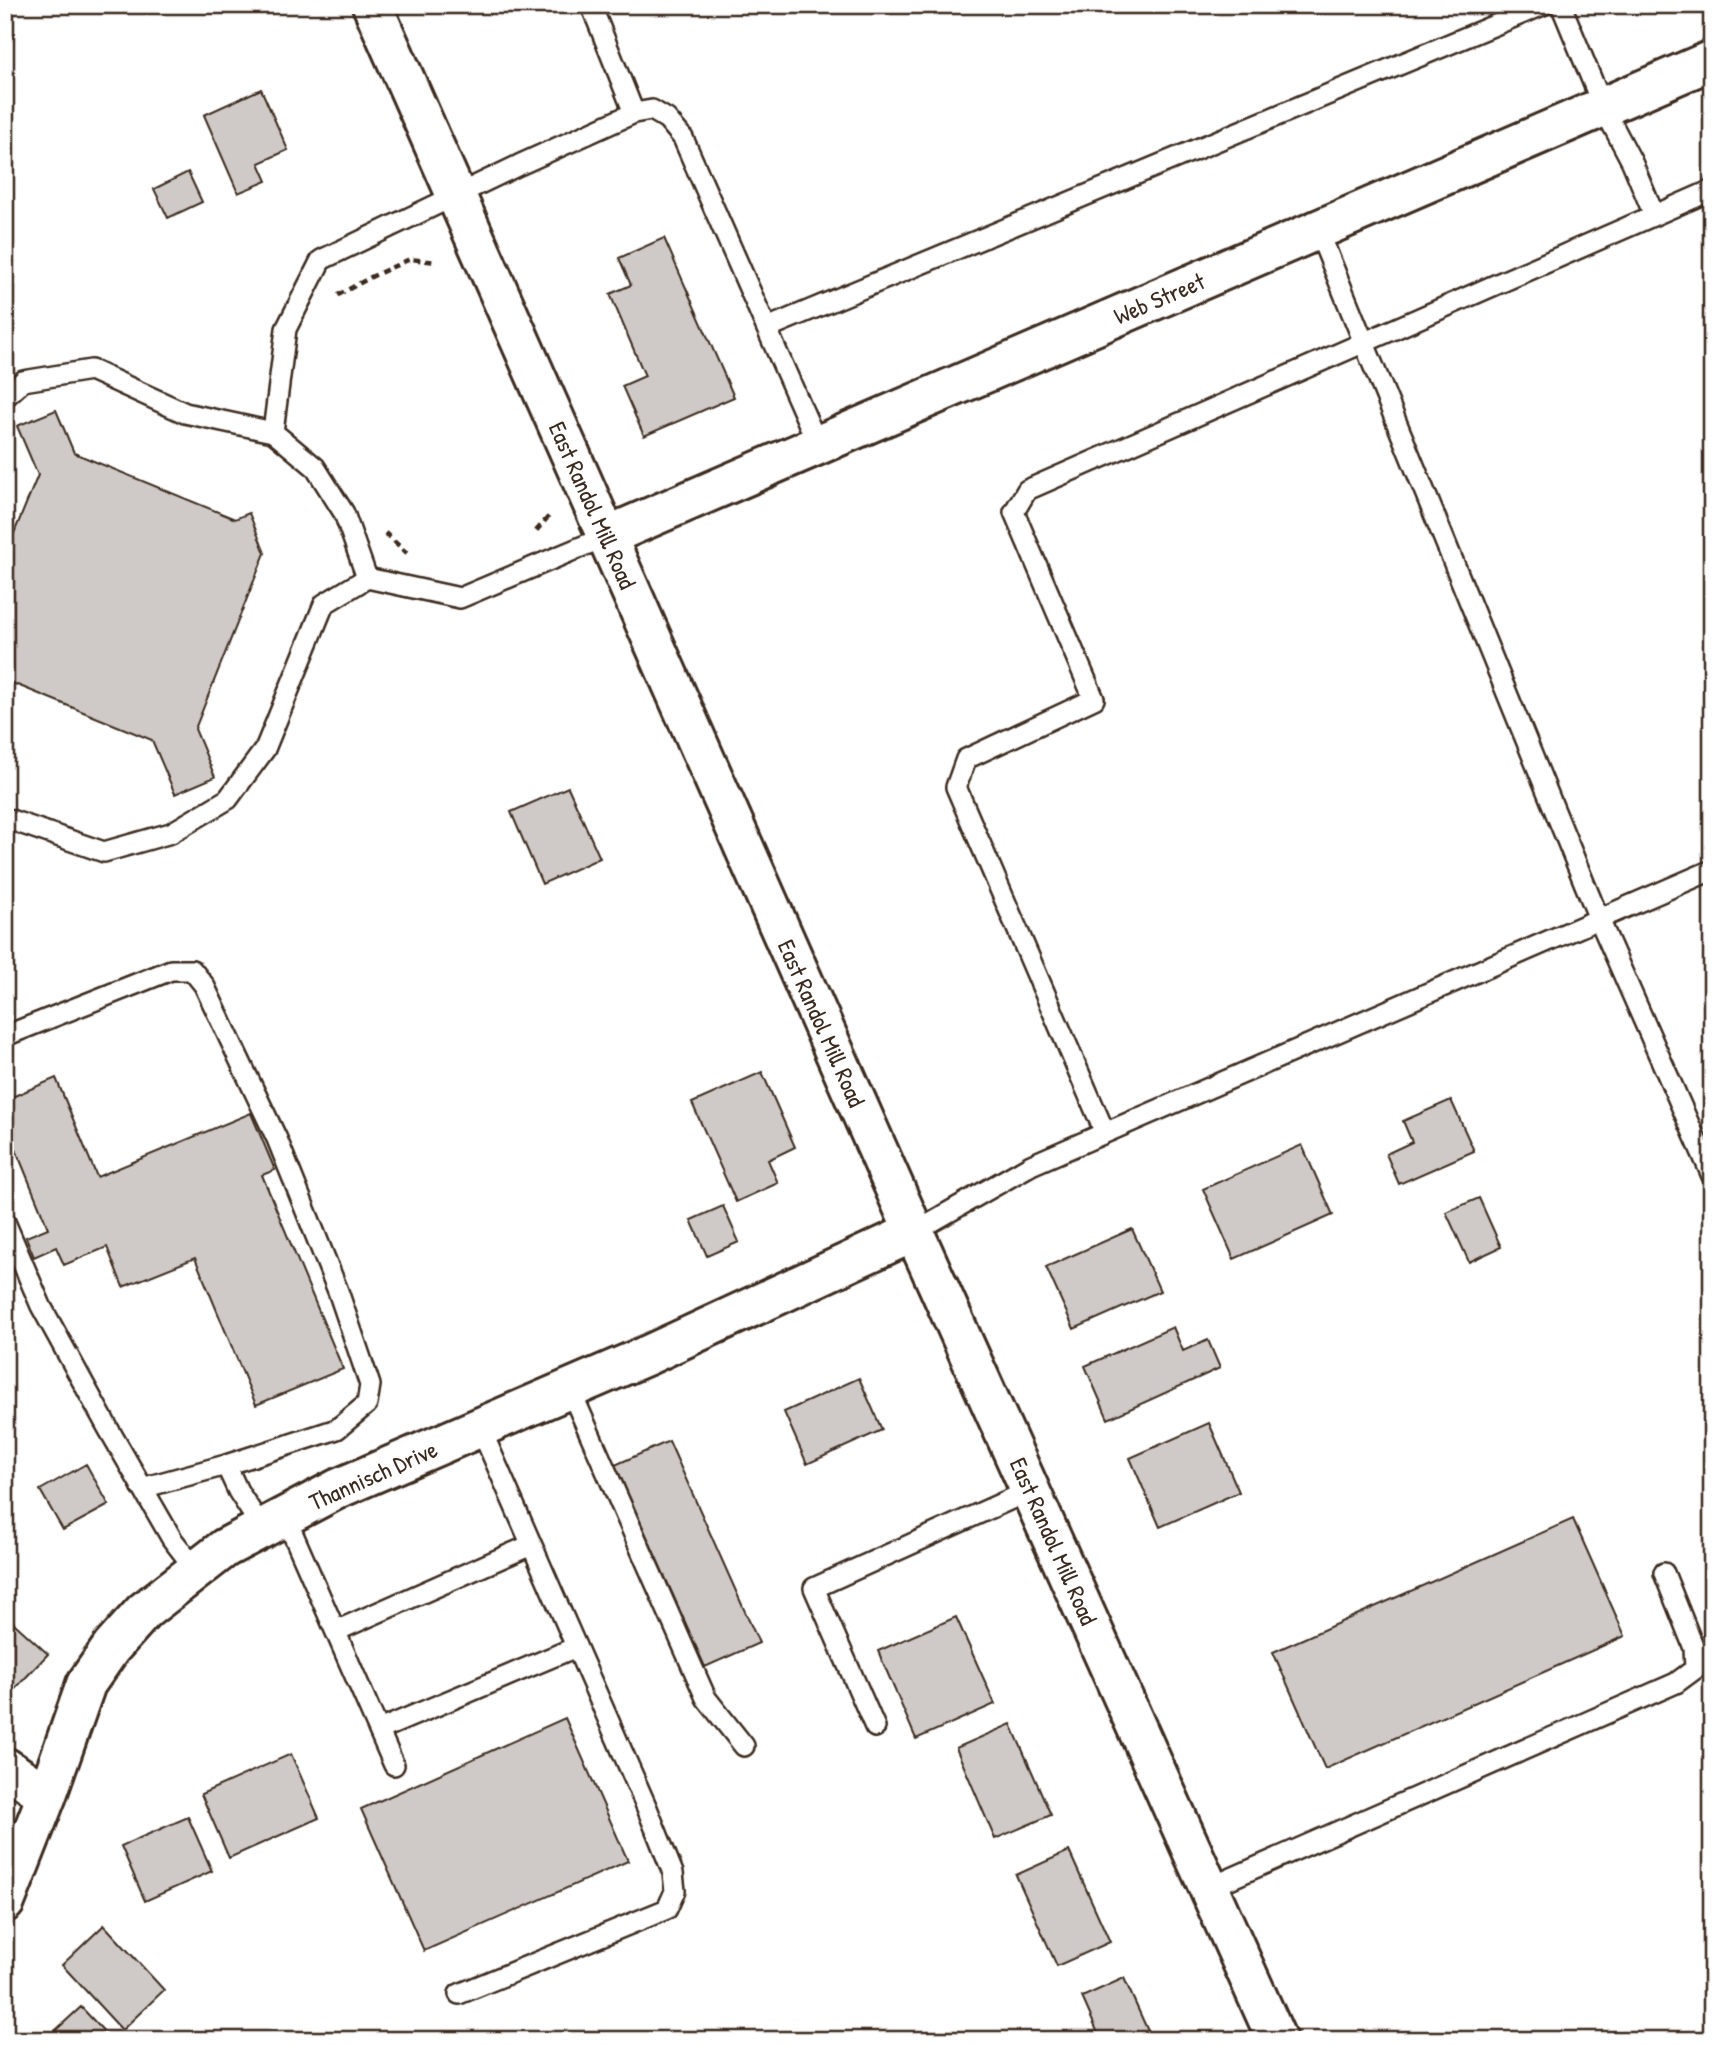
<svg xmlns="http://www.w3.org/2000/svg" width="1717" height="2045" font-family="'Patrick Hand',sans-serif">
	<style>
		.building { fill: #cfcac7; stroke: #3b2a1e; stroke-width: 2 }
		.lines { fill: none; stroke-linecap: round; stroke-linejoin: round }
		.lane-casing { stroke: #3b2a1e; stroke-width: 24 }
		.street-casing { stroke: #3b2a1e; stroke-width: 44 }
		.secondary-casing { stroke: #3b2a1e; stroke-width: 44 }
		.path { stroke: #3b2a1e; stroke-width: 4.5; stroke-dasharray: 7 5; stroke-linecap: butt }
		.lane { stroke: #fff; stroke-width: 19 }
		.street { stroke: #fff; stroke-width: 38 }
		.secondary { stroke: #fff; stroke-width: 38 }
		.labels { text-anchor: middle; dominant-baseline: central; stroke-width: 5; stroke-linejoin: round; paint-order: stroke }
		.street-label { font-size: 24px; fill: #3b2a1e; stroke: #fff }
	</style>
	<rect width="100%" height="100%" fill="#fff"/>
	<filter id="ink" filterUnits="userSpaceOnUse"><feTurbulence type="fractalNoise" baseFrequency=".0143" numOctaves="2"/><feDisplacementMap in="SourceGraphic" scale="14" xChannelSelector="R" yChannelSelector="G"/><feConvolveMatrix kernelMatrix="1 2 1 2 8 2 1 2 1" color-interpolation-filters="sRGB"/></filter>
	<g filter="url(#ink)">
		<path class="building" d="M261,89l27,61 -29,13 8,18 -29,12 -34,-78z
			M188,172l14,30 -34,16 -14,-29z
			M664,238l70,159 -90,39 -22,-50 23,-10 -35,-82 21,-9 -12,-27z
			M56,410l18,43 161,66 14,-6 16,40 -70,176 20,48 -40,17 -23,-54 -147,-60v-125l33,-80 -21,-49z
			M568,787l32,71 -58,26 -31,-72z
			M762,1072l33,75 -27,13 10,23 -42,19 -44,-99z
			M56,1078l41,99 154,-64 24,57 -13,5 81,194 -87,36 -61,-147 -72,29 -16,-40 -43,18 -8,-18 -22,10 -8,-20 22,-9 -43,-105v-23z
			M1451,1100l23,51 -75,33 -13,-30 26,-12 -9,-21z
			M1302,1145l31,70 -99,44 -31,-70z
			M1479,1198l22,49 -32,15 -23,-50z
			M723,1206l16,36 -32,14 -16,-36z
			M1132,1229l28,62 -86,38 -28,-62z
			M1173,1327l10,24 25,-11 12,28 -112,51 -23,-53z
			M859,1378l23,52 -75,34 -23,-52z
			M1209,1423l30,69 -79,35 -30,-69z
			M669,1441l90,202 -54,24 -90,-202z
			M86,1464l23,41 -46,25 -23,-40z
			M1573,1519l52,117 -300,133 -52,-117z
			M5,1615l43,39 -34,36 -9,-8z
			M956,1617l39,87 -79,35 -38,-88z
			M565,1718l63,143 -204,90 -63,-142z
			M1011,1724l40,91 -56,24 -39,-91z
			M291,1754l28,64 -90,40 -28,-64z
			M188,1817l24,54 -67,30 -24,-55z
			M1069,1851l41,91 -53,24 -41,-91z
			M104,1925l60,65 -42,40 -60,-65z
			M1124,1978l28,62h-51l-19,-43z
			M81,2007l31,33h-67z"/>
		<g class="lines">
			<defs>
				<path id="lane" d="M591,5l43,108 -115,52 -198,95 -35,69 -13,103 42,35 29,46 23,65 93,20 147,-62
					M1561,5l42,102 29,55 22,53
					M634,113l18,-3 15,9 16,19 135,307
					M1318,230l281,689 113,257
					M767,328l776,-323
					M5,397l18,-16 68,-11 94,43 88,19
					M5,818l99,34 67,-19 57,-34 37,-50 59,-145 43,-26
					M5,1036l166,-66h21l12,15 73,154 61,152 32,94 -3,19 -30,25 -111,36 12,26 24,37
					M1105,1133l-149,-346 10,-28 128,-60 -80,-187 13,-22 685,-300
					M5,1222l36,84 67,122 64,111 24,31
					M914,1232l117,-67 681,-295
					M570,1389l136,309 38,48
					M142,1488l84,-23
					M285,1516l109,249
					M336,1631l195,-86
					M875,1727l-61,-139 217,-98
					M379,1730l197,-83
					M1209,1888l467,-205 19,-14 -1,-21 -30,-75
					M459,1994l208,-85 8,-18 -2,-18 -26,-65 -167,-381"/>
				<path id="street" d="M607,536l1105,-476
					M5,1767l42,28
					M5,1902l42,-107 39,-111 25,-36 33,-37 81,-63 112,-59 311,-134 266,-123"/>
				<path id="secondary" d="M372,5l542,1227 363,808"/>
			</defs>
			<use href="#lane" class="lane-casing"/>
			<use href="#street" class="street-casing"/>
			<use href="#secondary" class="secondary-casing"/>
			<path class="path" d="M338,295l35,-19 37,-17 27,3
				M536,531l13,-15
				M385,533l22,20"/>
			<use href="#lane" class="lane"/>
			<use href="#street" class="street"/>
			<use href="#secondary" class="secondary"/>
		</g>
	</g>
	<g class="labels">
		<g class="street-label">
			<text transform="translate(1159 298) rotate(-23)">Web Street</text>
			<text transform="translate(593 505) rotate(66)">East Randol Mill Road</text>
			<text transform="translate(822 1023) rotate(66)">East Randol Mill Road</text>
			<text transform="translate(373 1475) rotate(-24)">Thannisch Drive</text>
			<text transform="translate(1054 1541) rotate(66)">East Randol Mill Road</text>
		</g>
	</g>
	<rect width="1717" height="2045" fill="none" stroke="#fff" stroke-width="28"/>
	<rect x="14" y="14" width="1689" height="2017" fill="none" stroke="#3b2a1e" stroke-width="2.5" filter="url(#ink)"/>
</svg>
